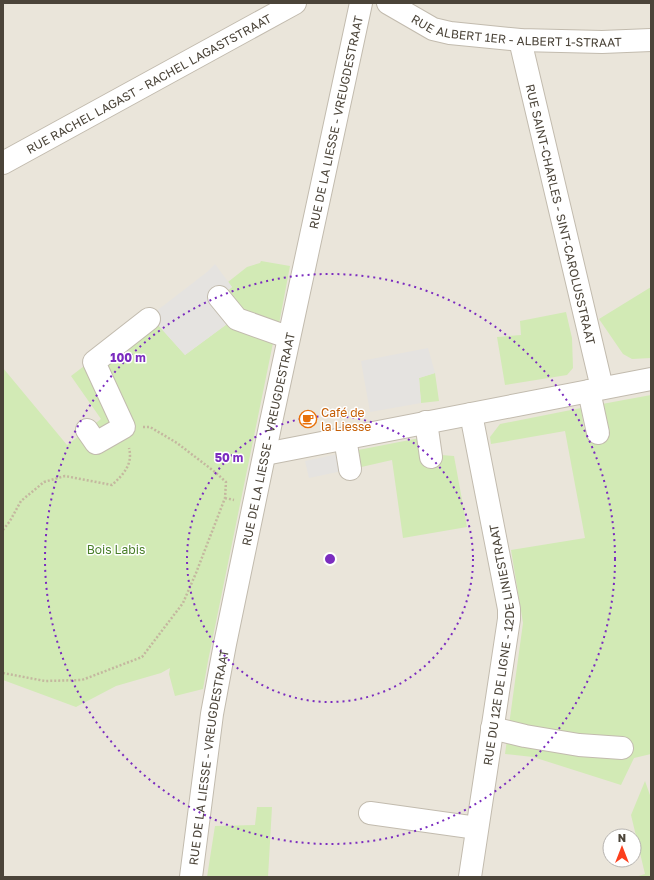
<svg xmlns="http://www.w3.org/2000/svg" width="654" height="880" font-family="'Golos Text',sans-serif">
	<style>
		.residential { fill: #eae5da; fill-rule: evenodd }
		.green { fill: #d2eab5 }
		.parking { fill: #e5e3e0 }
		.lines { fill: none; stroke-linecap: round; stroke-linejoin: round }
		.minor-casing { stroke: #c2bbae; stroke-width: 24 }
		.path { stroke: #c4b79f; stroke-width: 2.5; stroke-dasharray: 2 2; stroke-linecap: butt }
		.minor { stroke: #fff; stroke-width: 22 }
		.ring { fill: none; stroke: #7b2cbf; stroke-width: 2; stroke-dasharray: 2 4 }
		.labels { text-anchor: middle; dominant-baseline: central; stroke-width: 3; stroke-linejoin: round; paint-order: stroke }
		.street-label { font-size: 12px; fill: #4b4439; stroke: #fff }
		.food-label { font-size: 12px; fill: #c56008; stroke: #fff; text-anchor: start }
		.park-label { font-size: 12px; fill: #4a7f2a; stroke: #fff }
		.centre { fill: #7b2cbf; stroke: #fff; stroke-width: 2 }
		.ring-label { font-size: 12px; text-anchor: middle; font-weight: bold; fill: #7b2cbf; stroke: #fff; stroke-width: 3; stroke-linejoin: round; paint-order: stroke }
	</style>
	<rect width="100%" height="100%" fill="#f6f3ec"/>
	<path class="residential" d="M3,3h648v874h-648zM610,836h24v24h-24z"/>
	<path class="green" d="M261,261l29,5 -11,58 -40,-12 -15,-18 8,-7 -4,-5 19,-15 13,-4z
		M651,287v71l-19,1 -9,-5 -24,-35z
		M566,312l6,26 1,30 -6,7 -62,10 -8,-48 24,-2 -1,-14z
		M150,316l35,39 42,-31 46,19 -65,318 -5,28 -28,7 -6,-22 1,-6 -9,5 -45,13 -40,21 -73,-27v-312l64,77 34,-26 -30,-43z
		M435,373l4,28 -18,2 -2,-25z
		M651,395v359l-17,4 -13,27 -88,-28 -28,-3 18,-131 -12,-73 74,-12 -20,-107 -74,13 -1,-7 10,-13 81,-16 3,21 4,4 14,-29z
		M420,438l21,17 13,1 13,71 -64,11 -11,-78 -35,8 -4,-17z
		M645,781l6,17v79h-16l10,-3 -14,-59z
		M257,807h15l-4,70h-61l8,-51 40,-1z"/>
	<path class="parking" d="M215,264l17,23 -21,17 16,20 -42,31 -35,-39 57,-44z
		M428,348l7,25 -16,5 2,25 -51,9 -9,-51z
		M338,454l4,17 -33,7 -4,-17z"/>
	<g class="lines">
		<defs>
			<g id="minor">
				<path id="s1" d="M388,3l45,26 17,4 70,7 82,2 49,-2"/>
				<path id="s2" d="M520,40l82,348"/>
				<path id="s3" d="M3,163l292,-160"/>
				<path d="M219,297l18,22 42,15 10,2"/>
				<path d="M589,391l9,42"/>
				<path d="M426,422l5,35"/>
				<path d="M87,430l9,13 28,-16 -30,-65 55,-43"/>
				<path d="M345,438l5,31"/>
				<path d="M265,454l386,-75"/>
				<path d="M492,728l33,8 54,9 43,3"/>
				<path d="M370,813l107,15"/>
				<path id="s4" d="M191,877l21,-163 13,-70 46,-222 90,-419"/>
				<path id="s5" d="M470,877l39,-258v-10l-38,-195"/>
			</g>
		</defs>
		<use href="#minor" class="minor-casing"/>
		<path class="path" d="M225,498l9,2
			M3,530l7,-9 11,-20 23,-19 21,-6 47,9c12,-11 21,-21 17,-37
			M3,673l42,8 37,-1 60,-23 41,-54 13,-30 29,-75 1,-16 -11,-10 -38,-29 -27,-16h-7"/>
		<use href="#minor" class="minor"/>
	</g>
	<g class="ring">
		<circle cx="330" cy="559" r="143"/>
		<circle cx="330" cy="559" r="285"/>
	</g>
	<defs>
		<symbol id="cafe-ring" viewBox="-11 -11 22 22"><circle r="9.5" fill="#fff" stroke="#e8710a" stroke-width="1.5"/><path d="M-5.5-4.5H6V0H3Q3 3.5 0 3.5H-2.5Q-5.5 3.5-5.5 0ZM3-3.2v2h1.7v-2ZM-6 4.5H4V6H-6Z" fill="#e8710a"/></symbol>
	</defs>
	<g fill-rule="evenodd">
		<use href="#cafe-ring" x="298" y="409" width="20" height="20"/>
	</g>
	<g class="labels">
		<g class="street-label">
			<text stroke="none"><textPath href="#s1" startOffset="135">RUE ALBERT 1ER - ALBERT 1-STRAAT</textPath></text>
			<text stroke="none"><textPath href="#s3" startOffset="166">RUE RACHEL LAGAST - RACHEL LAGASTSTRAAT</textPath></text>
			<text stroke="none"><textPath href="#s4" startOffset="769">RUE DE LA LIESSE - VREUGDESTRAAT</textPath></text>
			<text stroke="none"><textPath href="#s2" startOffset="179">RUE SAINT-CHARLES - SINT-CAROLUSSTRAAT</textPath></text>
			<text stroke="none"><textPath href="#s4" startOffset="445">RUE DE LA LIESSE - VREUGDESTRAAT</textPath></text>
			<text stroke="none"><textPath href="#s5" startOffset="235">RUE DU 12E DE LIGNE - 12DE LINIESTRAAT</textPath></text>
			<text stroke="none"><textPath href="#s4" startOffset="121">RUE DE LA LIESSE - VREUGDESTRAAT</textPath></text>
		</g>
		<g class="food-label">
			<text x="321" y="412">Café de<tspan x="321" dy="14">la Liesse</tspan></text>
		</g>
		<g class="park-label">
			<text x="116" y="549">Bois Labis</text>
		</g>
	</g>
	<circle cx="330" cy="559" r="6" class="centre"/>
	<g class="ring-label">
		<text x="128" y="362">100 m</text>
		<text x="229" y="462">50 m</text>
	</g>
	<rect width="654" height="880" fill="none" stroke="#4b4439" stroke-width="8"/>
	<g transform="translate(622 848)"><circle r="19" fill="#ffffff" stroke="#b7b4b0"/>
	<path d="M0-3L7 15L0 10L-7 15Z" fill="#fc3f1d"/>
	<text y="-6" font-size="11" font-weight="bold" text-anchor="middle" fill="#4b4439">N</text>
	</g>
</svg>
